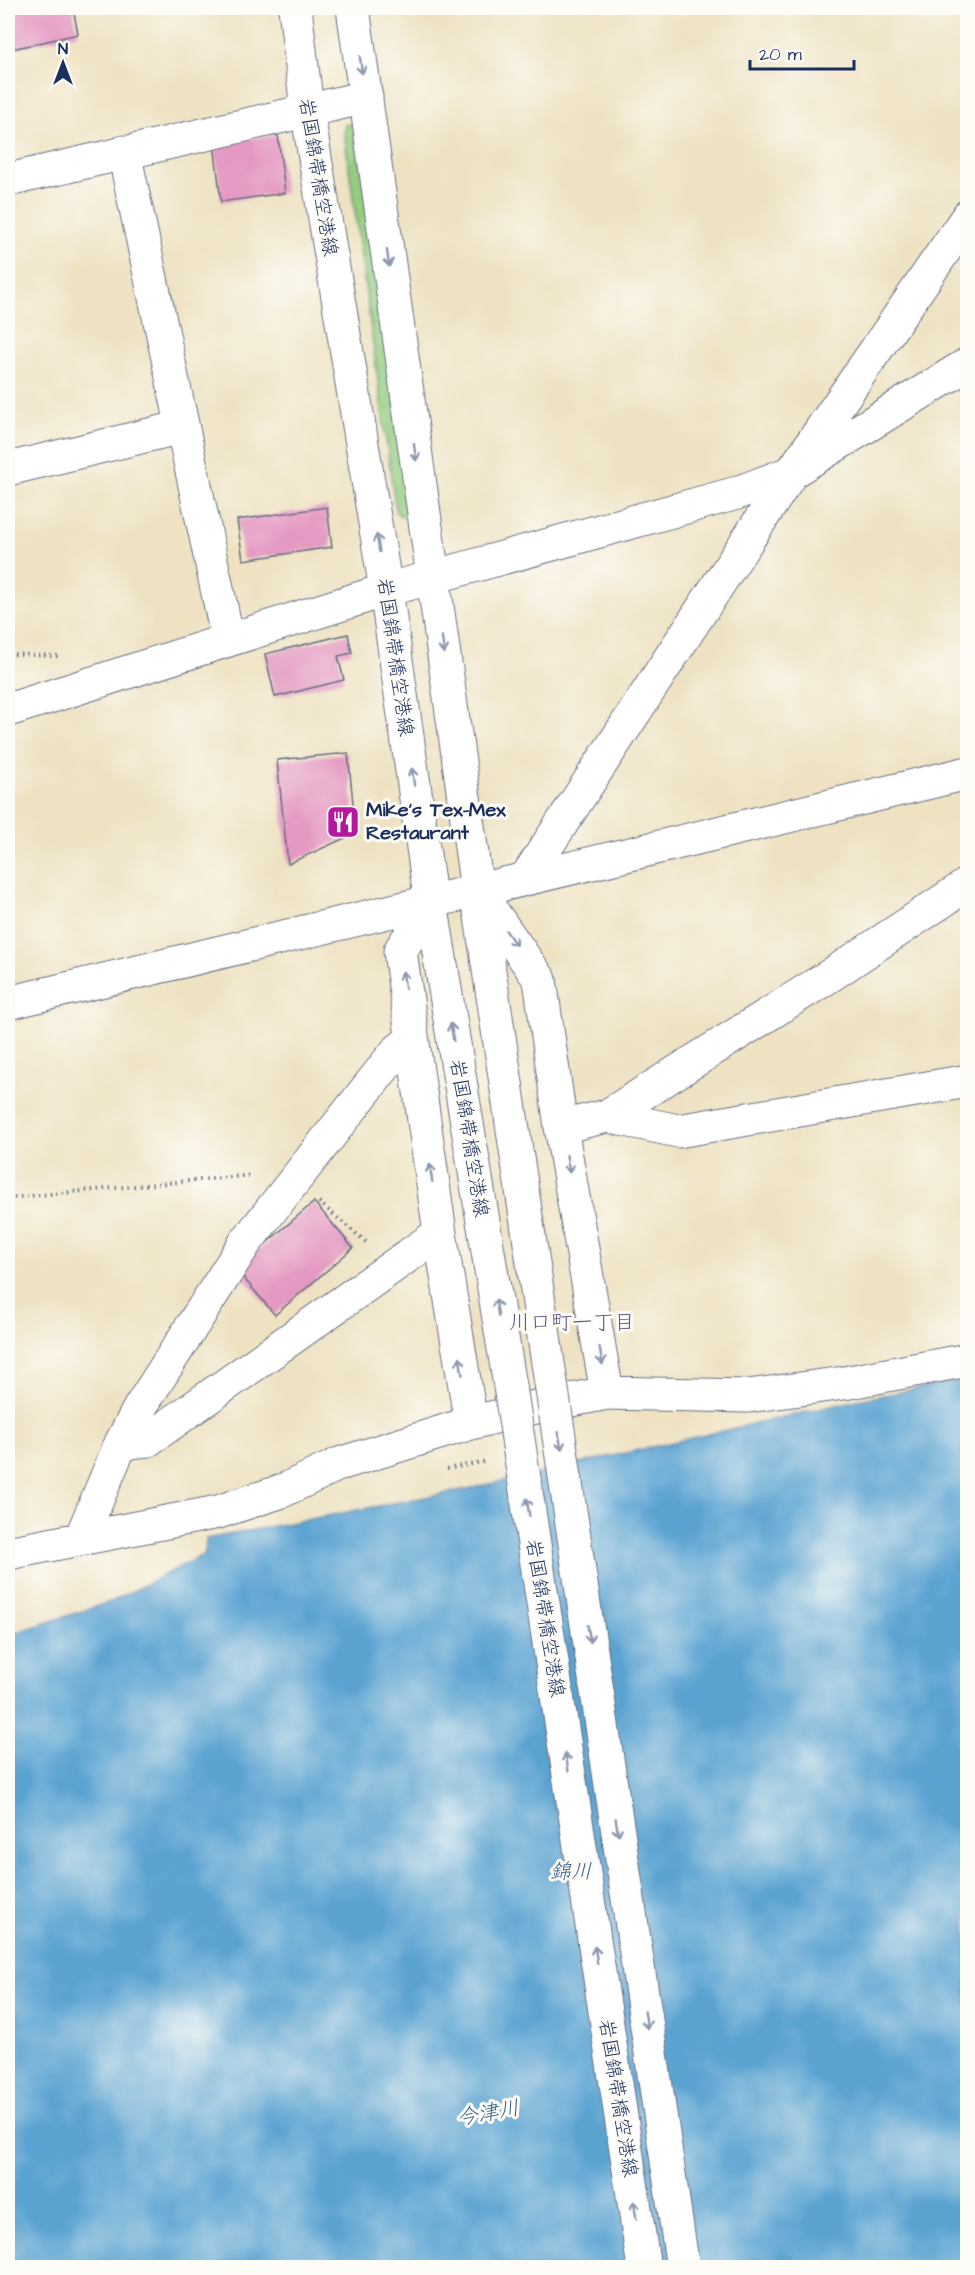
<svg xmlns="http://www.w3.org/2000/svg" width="975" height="2275" font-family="'Architects Daughter','Klee One',sans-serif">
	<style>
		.green { fill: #94cd80; stroke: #587e6f; stroke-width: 1.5 }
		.water { fill: #5aa3d1; stroke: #3a6998; stroke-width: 1.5 }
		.building { fill: #e499c2 }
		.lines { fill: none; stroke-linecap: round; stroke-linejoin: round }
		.minor-casing { stroke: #656e81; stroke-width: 35 }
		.secondary-casing { stroke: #656e81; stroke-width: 35 }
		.path { stroke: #656e81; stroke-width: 4; stroke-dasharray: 1.5 4.5; stroke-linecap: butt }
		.minor { stroke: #fff; stroke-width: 33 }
		.secondary { stroke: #fff; stroke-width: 33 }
		.secondary-bridge-casing { stroke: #656e81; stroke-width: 35; stroke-linecap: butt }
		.secondary-bridge { stroke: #fff; stroke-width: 33 }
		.oneway { stroke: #8d97ae }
		.labels { text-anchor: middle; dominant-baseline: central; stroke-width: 6; stroke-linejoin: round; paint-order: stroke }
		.street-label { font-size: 20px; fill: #1b2f5e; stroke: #fdfcf7 }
		.poi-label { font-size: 20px; font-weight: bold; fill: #1b2f5e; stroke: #fdfcf7; text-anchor: start }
		.neighbourhood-label { font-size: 21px; fill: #615481; stroke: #fdfcf7 }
		.water-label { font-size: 21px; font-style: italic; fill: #345d8c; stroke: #fdfcf7 }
	</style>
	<rect width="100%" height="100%" fill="#fdfcf7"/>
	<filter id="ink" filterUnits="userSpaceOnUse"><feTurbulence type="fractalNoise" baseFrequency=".0167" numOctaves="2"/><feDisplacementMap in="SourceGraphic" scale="12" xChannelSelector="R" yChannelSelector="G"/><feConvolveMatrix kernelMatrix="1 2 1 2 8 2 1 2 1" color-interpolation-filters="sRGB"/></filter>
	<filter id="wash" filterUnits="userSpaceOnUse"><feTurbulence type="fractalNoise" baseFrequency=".008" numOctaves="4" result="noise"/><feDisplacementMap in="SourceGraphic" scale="24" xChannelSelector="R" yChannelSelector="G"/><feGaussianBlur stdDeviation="1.35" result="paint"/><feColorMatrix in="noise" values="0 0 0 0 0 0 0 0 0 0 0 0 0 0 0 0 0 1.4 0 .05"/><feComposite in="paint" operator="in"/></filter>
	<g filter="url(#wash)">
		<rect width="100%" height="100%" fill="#eee2c2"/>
		<path class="green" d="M351,124l5,1 55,390 -8,2 -7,-5 -52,-380 1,-7z"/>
		<path class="water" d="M967,1379v888h-959v-632l105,-34 92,-47 1,-15 262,-50 390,-89z"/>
		<g id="blocks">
			<path class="building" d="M8,8h65l5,26 -70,16z
				M278,135l7,58 -64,9 -7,-59z
				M327,507l5,40 -89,13 -6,-40z
				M348,634l4,19 -14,3 6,24 -69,17 -10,-43z
				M348,753l8,80 -68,31 -11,-104z
				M314,1202l39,46 -78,67 -39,-46z"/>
		</g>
	</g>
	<g filter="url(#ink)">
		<use href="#blocks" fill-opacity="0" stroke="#656e81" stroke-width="1.5"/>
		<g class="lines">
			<defs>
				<path id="minor" d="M124,152l104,488
					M8,180l358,-83
					M8,469l174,-42
					M8,710l378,-120 351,-97 55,-21 176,-108
					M526,878l266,-406 176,-256
					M477,890l63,90 21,147 46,266
					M431,903l-31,48 40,282 31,190
					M8,1003l960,-230
					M607,1116l71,15 290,-50
					M561,1127l46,-11 224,-141 137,-91
					M121,1443l27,-3 292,-207
					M81,1538l40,-95 18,-34 106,-166 151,-191 16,-13
					M8,1553l210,-41 64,-21 57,-27 132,-41 60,-15 76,-15 141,3 96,-13 124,-23"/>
				<path id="secondary" d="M295,8l12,101 79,481 45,313 79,483
					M353,8l124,882 74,493"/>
			</defs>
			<use href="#minor" class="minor-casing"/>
			<use href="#secondary" class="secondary-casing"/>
			<path class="path" d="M8,654l52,2
				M8,1198l245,-23
				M319,1202l49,42
				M447,1469l40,-8"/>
			<use href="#minor" class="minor"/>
			<use href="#secondary" class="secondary"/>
			<defs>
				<path id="secondary-bridge" d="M551,1383l132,885
					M510,1386l134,882"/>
			</defs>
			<use href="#secondary-bridge" class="secondary-bridge-casing"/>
			<use href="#secondary-bridge" class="secondary-bridge"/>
		</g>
		<defs><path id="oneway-shaft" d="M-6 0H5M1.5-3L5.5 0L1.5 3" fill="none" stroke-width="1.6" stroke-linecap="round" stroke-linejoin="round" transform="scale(1.5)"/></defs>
		<g class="oneway">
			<use href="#oneway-shaft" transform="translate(361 65) rotate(82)"/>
			<use href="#oneway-shaft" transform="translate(388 258) rotate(82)"/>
			<use href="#oneway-shaft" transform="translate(415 452) rotate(82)"/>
			<use href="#oneway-shaft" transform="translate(378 543) rotate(-99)"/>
			<use href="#oneway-shaft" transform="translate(443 645) rotate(82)"/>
			<use href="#oneway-shaft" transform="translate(413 777) rotate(-98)"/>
			<use href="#oneway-shaft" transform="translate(511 938) rotate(55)"/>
			<use href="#oneway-shaft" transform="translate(404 980) rotate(-98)"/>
			<use href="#oneway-shaft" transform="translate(452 1032) rotate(-99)"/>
			<use href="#oneway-shaft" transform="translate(568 1164) rotate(80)"/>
			<use href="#oneway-shaft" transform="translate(431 1173) rotate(-98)"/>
			<use href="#oneway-shaft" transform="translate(497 1308) rotate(-99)"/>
			<use href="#oneway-shaft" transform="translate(601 1356) rotate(80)"/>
			<use href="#oneway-shaft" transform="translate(461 1366) rotate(-99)"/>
			<use href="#oneway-shaft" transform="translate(560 1441) rotate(81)"/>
			<use href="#oneway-shaft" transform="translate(528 1507) rotate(-99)"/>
			<use href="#oneway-shaft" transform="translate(589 1634) rotate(81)"/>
			<use href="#oneway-shaft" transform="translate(567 1762) rotate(-99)"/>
			<use href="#oneway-shaft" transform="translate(617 1827) rotate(81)"/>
			<use href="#oneway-shaft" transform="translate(596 1955) rotate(-99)"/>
			<use href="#oneway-shaft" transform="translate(646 2020) rotate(81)"/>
			<use href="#oneway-shaft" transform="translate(635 2210) rotate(-99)"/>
		</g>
	</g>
	<defs>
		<symbol id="restaurant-square" viewBox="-11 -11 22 22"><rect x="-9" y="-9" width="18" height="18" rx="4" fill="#b5179e" stroke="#fdfcf7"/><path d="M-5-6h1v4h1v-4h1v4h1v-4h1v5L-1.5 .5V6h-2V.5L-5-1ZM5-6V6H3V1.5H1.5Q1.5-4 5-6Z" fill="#fff"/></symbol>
	</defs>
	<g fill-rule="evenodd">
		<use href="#restaurant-square" x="324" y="803" width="38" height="38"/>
	</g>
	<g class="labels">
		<g class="street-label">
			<text transform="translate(318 177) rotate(81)">岩国錦帯橋空港線</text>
			<text transform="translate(395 657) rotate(82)">岩国錦帯橋空港線</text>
			<text transform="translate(469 1138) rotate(81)">岩国錦帯橋空港線</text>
			<text transform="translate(545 1618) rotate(81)">岩国錦帯橋空港線</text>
			<text transform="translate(618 2098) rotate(81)">岩国錦帯橋空港線</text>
		</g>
		<g class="poi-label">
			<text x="366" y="810">Mike's Tex-Mex<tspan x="366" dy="23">Restaurant</tspan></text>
		</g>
		<g class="neighbourhood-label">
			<text x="572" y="1322">川口町一丁目</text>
		</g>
		<g class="water-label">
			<text x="571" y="1871">錦川</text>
			<text transform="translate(488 2113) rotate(-10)">今津川</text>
		</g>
	</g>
	<rect width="975" height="2275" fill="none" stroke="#fdfcf7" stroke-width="30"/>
	<g transform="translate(63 63)" stroke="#fdfcf7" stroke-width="4.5" paint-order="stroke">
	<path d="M0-4.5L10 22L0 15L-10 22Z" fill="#1b2f5e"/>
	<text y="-9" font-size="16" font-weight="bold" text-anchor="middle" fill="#1b2f5e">N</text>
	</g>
	<path d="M750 60v9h104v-9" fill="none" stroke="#1b2f5e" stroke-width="3"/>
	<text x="759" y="60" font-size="18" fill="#1b2f5e" stroke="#fdfcf7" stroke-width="4.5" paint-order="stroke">20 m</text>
</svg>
